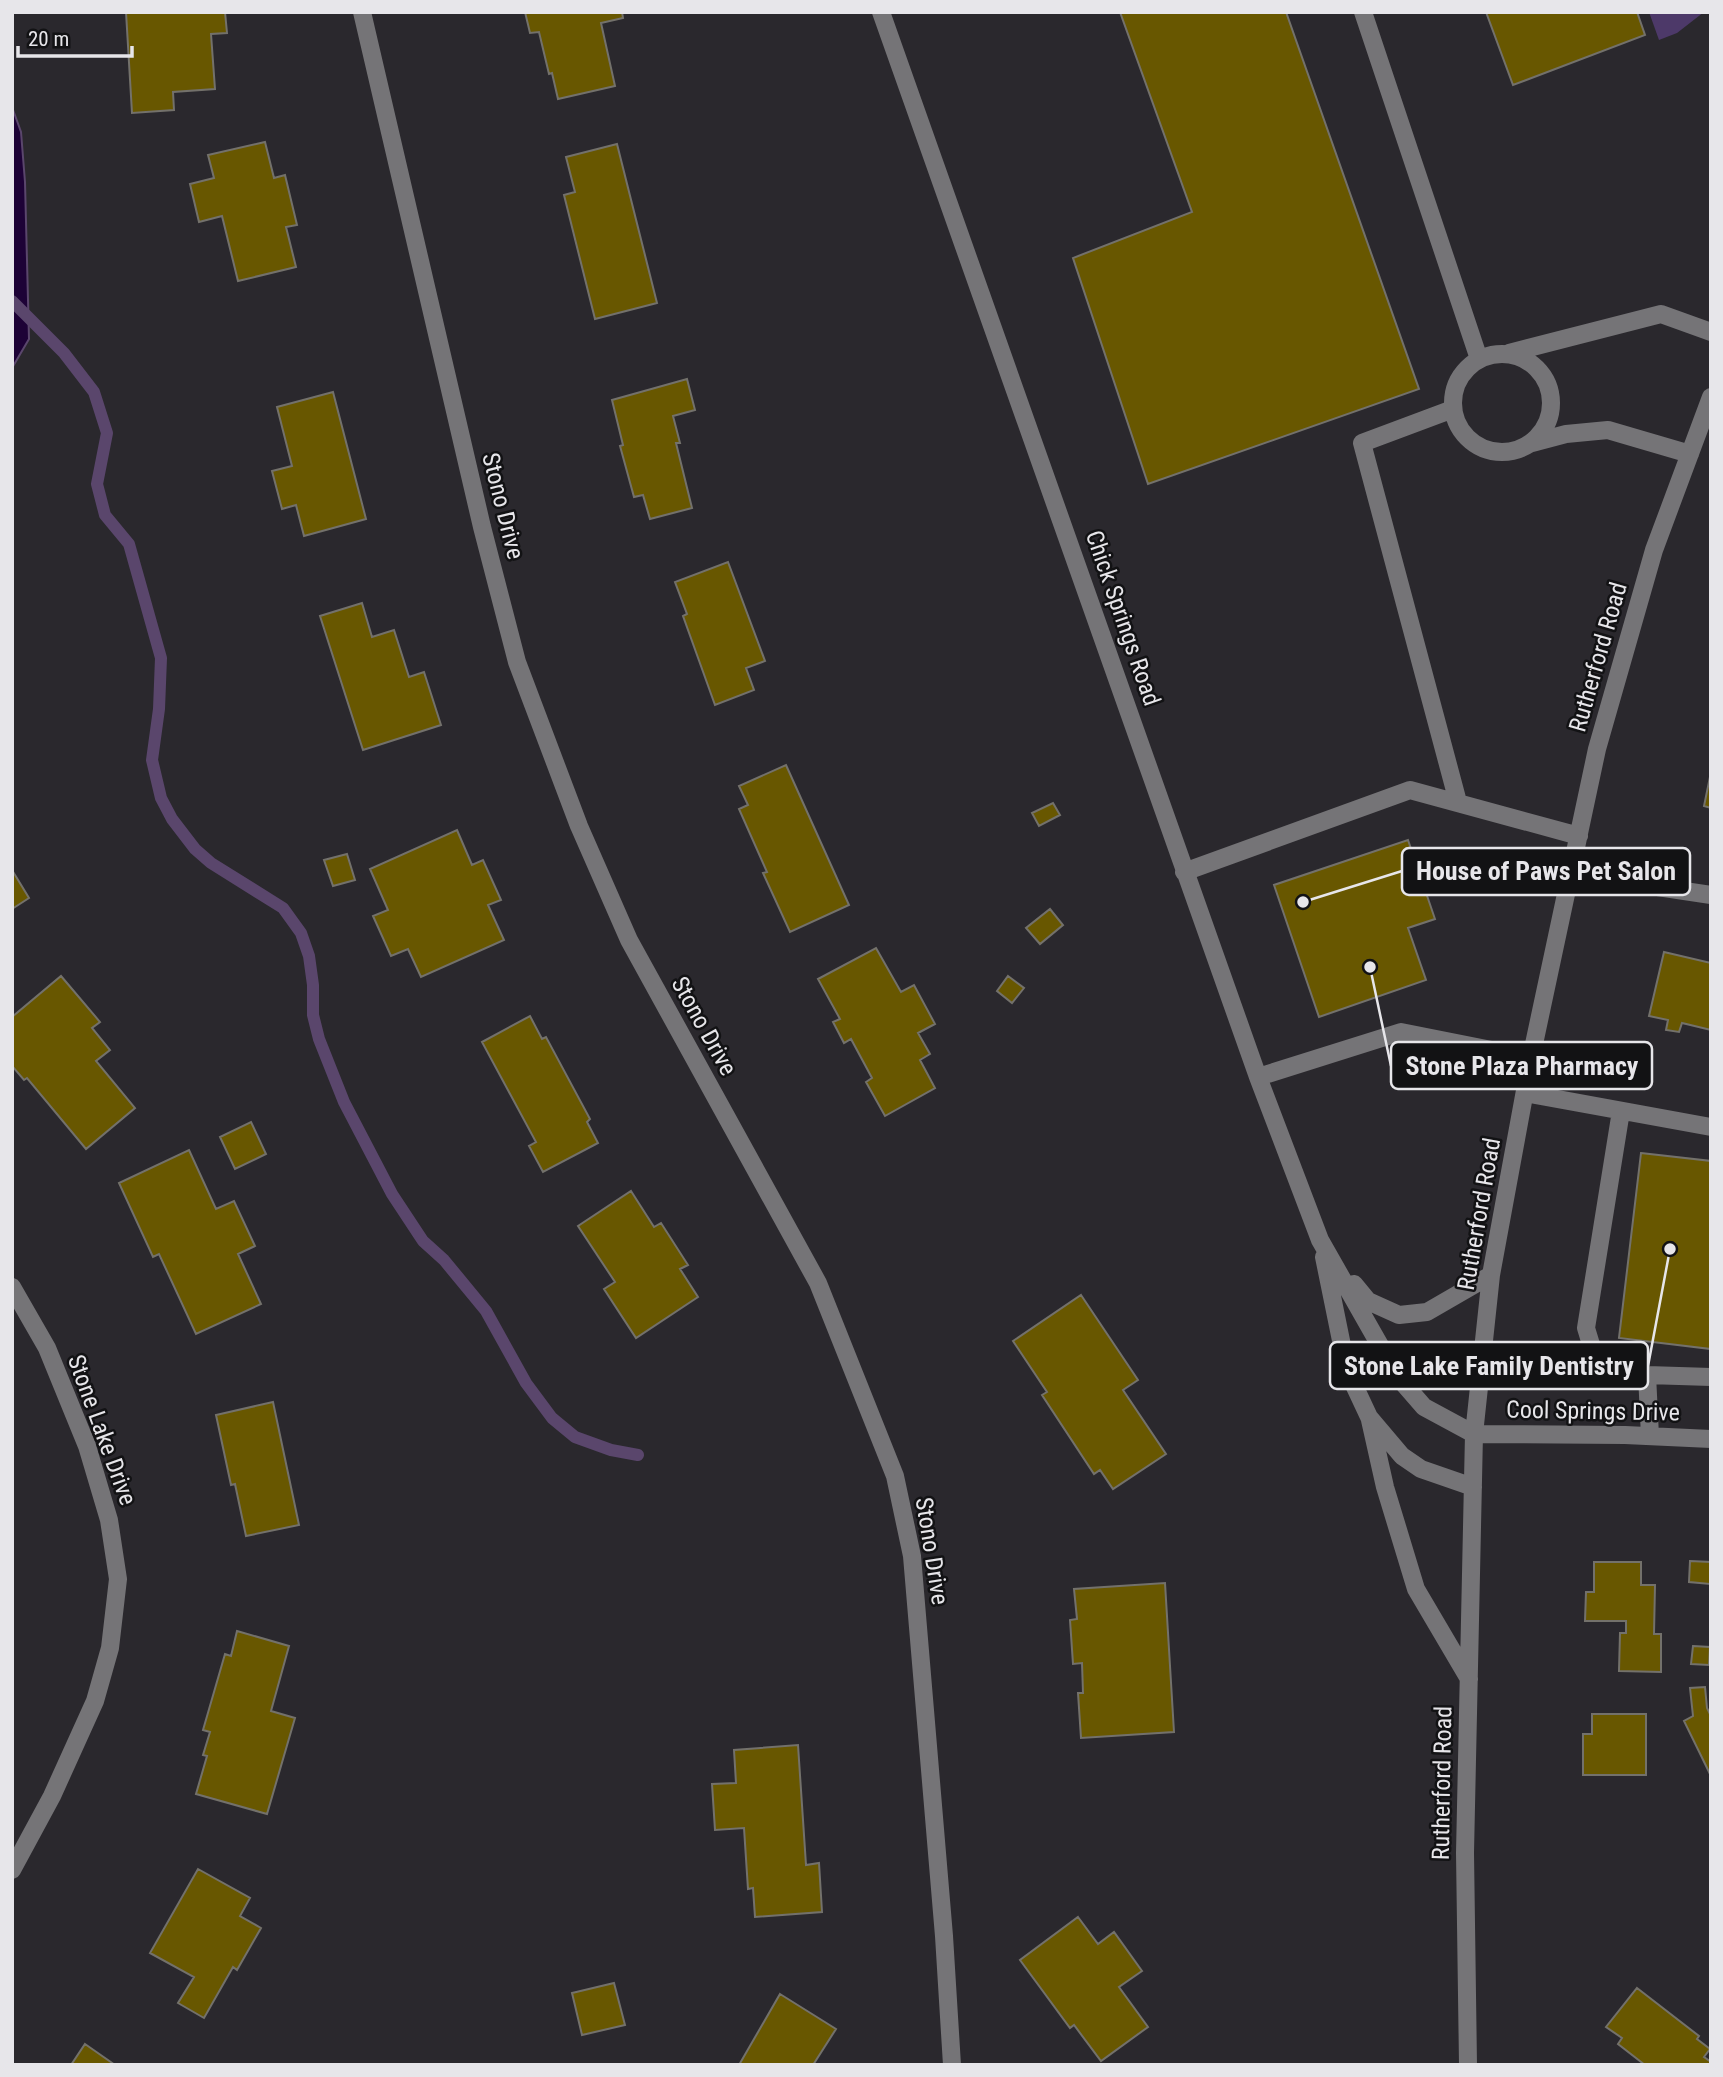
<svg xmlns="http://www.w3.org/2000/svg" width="1723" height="2077" font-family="'Roboto Condensed',sans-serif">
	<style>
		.green { fill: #4d3969 }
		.water { fill: #1d0236; stroke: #5a466c; stroke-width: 2 }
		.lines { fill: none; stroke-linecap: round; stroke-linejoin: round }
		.stream { stroke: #5a466c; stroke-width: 12 }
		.building { fill: #685700; stroke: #73716b; stroke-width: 2 }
		.minor { stroke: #757477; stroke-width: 18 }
		.labels { text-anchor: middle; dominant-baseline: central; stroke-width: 5; stroke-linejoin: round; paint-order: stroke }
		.street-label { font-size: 24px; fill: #e7e6ea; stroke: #121214 }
		.leader { fill: none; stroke: #e7e6ea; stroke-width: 2.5 }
		.callout-dot { fill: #e7e6ea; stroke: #121214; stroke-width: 2.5 }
		.callout { fill: #121214; stroke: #e7e6ea; stroke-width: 2.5 }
		.callout-label { font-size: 26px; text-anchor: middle; font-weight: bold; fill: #e7e6ea }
	</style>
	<rect width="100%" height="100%" fill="#2a282d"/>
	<path class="green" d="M1649,12h55l-27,21 -18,7z"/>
	<path class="water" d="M12,107l9,25 4,50 4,157 -17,29z"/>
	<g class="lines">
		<path class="stream" d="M12,301l52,52 30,39 13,41 -10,51 8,31 24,29 32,114 -2,51 -7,51 9,38 11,21 23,30 16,14 72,45 18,25 8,23 4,29v30l6,24 25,63 48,92 31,47 21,19 42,51 40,72 26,35 23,19 36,13 27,5"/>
	</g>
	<path class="building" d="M126,12h99l2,21 -16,1 4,55 -42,3 1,18 -42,3z
		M525,12h97l1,6 -22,5 14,63 -57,13 -6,-26 -3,1 -10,-42 -9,1z
		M1120,12h166l133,377 -271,95 -75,-226 119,-46z
		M1486,12h151l8,23 -132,50z
		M265,142l9,36 11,-3 12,50 -11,2 10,40 -58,14 -16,-65 -23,6 -9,-38 24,-6 -6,-23z
		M617,144l40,159 -62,16 -31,-124 11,-3 -9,-35z
		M687,379l8,31 -22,6 7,27h-4l16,65 -42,11 -7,-24 -9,2 -14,-51 3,-1 -11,-45z
		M333,392l33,127 -62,17 -8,-31 -14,4 -10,-38 20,-5 -15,-59z
		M728,562l37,99 -19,7 8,22 -39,15 -32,-89 4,-2 -12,-32z
		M362,603l10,34 22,-7 15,47 15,-5 17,53 -78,25 -43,-134z
		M786,765l63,140 -59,27 -27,-59 4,-1 -28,-63 9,-4 -9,-19z
		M1711,772v36l-7,-2z
		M1053,803l7,12 -21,11 -7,-13z
		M457,830l15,35 11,-5 18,40 -13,5 16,35 -83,37 -13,-28 -17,7 -18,-40 15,-6 -18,-41z
		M1408,840l27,79 -27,9 18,52 -107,37 -45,-132z
		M347,854l8,26 -22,6 -9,-26z
		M12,870l17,28 -17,11z
		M1050,909l13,16 -23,19 -14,-16z
		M876,948l25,44 13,-7 21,39 -17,9 12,21 -10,6 15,28 -50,28 -19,-34 6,-4 -21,-39 -7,4 -11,-21 7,-3 -22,-40z
		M1664,952l47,11v67l-29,-7 -3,9 -13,-2 2,-10 -19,-4z
		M61,976l39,46 -8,6 18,22 -14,11 39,47 -49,41 -59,-71 -3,2 -12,-14v-49z
		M1008,976l16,12 -12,15 -15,-12z
		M530,1016l12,23 4,-2 44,82 -3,3 11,21 -55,29 -14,-26 7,-4 -54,-100z
		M251,1122l15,32 -31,15 -15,-32z
		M189,1150l27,59 18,-8 21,45 -17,8 23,50 -65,30 -37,-80 -6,3 -34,-74z
		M1641,1153l70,8v188l-92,-11z
		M631,1191l23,36 7,-4 27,42 -8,4 18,28 -62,41 -32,-49 11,-7 -37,-56z
		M1081,1295l57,85 -15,10 43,64 -53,35 -13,-19 -6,4 -52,-79 5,-3 -34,-51z
		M273,1402l26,123 -53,11 -11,-52 -4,1 -15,-70z
		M1690,1561l21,1 -1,22 -21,-2z
		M1594,1562h47v23h14l-1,49h7v38l-42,-1 1,-38h6v-12h-41l1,-29h8z
		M1165,1583l9,149 -93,6 -3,-45h5l-1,-30 -9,1 -3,-44 7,-1 -3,-30z
		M237,1631l52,15 -18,65 24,7 -28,96 -71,-20 11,-38 -4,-1 7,-23 -7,-2 22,-76 6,2z
		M1693,1646l17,1 -1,18 -18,-1z
		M1705,1687l2,21 4,8 -1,58 -26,-53 9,-5 -3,-28z
		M1592,1714h54v61h-63v-41h9z
		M798,1745l8,120 13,-2 3,49 -67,5 -2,-29 -5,1 -4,-61 -29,2 -3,-46 24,-1 -2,-33z
		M198,1869l52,29 -10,18 21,12 -24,42 -4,-3 -29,51 -26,-15 16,-26 -44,-24z
		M1078,1917l20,27 16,-12 28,39 -23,16 29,40 -47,34 -27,-36 -4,3 -50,-68z
		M614,1983l11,42 -43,10 -10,-42z
		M1637,1988l62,48 -2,3 13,10 -6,8 7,5 -1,3h-65l-27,-21 4,-6 -16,-11z
		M780,1994l56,35 -23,36h-74z
		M85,2044l30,21h-44z"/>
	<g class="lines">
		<path class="minor" d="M362,12l120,515 35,135 62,164 50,114 189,343 77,193 17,80 32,380 8,129
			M881,12l377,1065 62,163 62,109 22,35 20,23 50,27 151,1 86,4
			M1363,12l116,347
			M1509,353l152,-39 50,18
			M1453 403a49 49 0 1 1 98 0a49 49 0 1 1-98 0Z
			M1453,409l-91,34 96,359
			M1532,443l34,-9 42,-4 82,24
			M1184,872l226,-82 169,46
			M1571,874l140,21
			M1258,1077l143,-45 130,26
			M1525,1093l186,34
			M1621,1111l-35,217 7,23 14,13 40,11
			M1324,1257l23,113 22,47 33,39 19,13 52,18
			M1354,1284l14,17 31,14 28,-3 64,-37
			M12,1287l35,61 40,98 22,74 9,59 -8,69 -15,53 -43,95 -40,74
			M1370,1420l15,67 31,102 53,90
			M1650,1436l-3,-61 64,2
			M1468,2065l-3,-212 9,-419 17,-159 40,-217 66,-309 57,-199 57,-153"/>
	</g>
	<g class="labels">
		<g class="street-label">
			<text transform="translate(503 506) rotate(76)">Stono Drive</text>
			<text transform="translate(1123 618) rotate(71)">Chick Springs Road</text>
			<text transform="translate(1598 657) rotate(-74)">Rutherford Road</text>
			<text transform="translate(704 1026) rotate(61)">Stono Drive</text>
			<text transform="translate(1479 1214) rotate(-80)">Rutherford Road</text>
			<text transform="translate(1593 1411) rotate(1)">Cool Springs Drive</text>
			<text transform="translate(102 1430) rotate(70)">Stone Lake Drive</text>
			<text transform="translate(932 1551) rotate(81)">Stono Drive</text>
			<text transform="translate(1442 1783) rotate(-89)">Rutherford Road</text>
		</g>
	</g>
	<path class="leader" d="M1303 902L1402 871M1370 967L1391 1066M1670 1249L1648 1366"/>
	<g class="callout-dot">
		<circle cx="1303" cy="902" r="7"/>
		<circle cx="1370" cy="967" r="7"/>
		<circle cx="1670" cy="1249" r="7"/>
	</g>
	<g class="callout">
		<rect x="1402" y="848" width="288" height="47" rx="7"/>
		<rect x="1391" y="1042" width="261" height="47" rx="7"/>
		<rect x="1330" y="1342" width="318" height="47" rx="7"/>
	</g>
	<g class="callout-label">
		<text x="1546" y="880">House of Paws Pet Salon</text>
		<text x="1522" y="1075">Stone Plaza Pharmacy</text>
		<text x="1489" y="1375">Stone Lake Family Dentistry</text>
	</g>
	<rect width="1723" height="2077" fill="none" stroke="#e7e6ea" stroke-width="28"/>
	<path d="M18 46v10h114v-10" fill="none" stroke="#e7e6ea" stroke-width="3.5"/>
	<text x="28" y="46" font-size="21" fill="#e7e6ea" stroke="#121214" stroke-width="5" paint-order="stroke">20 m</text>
</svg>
